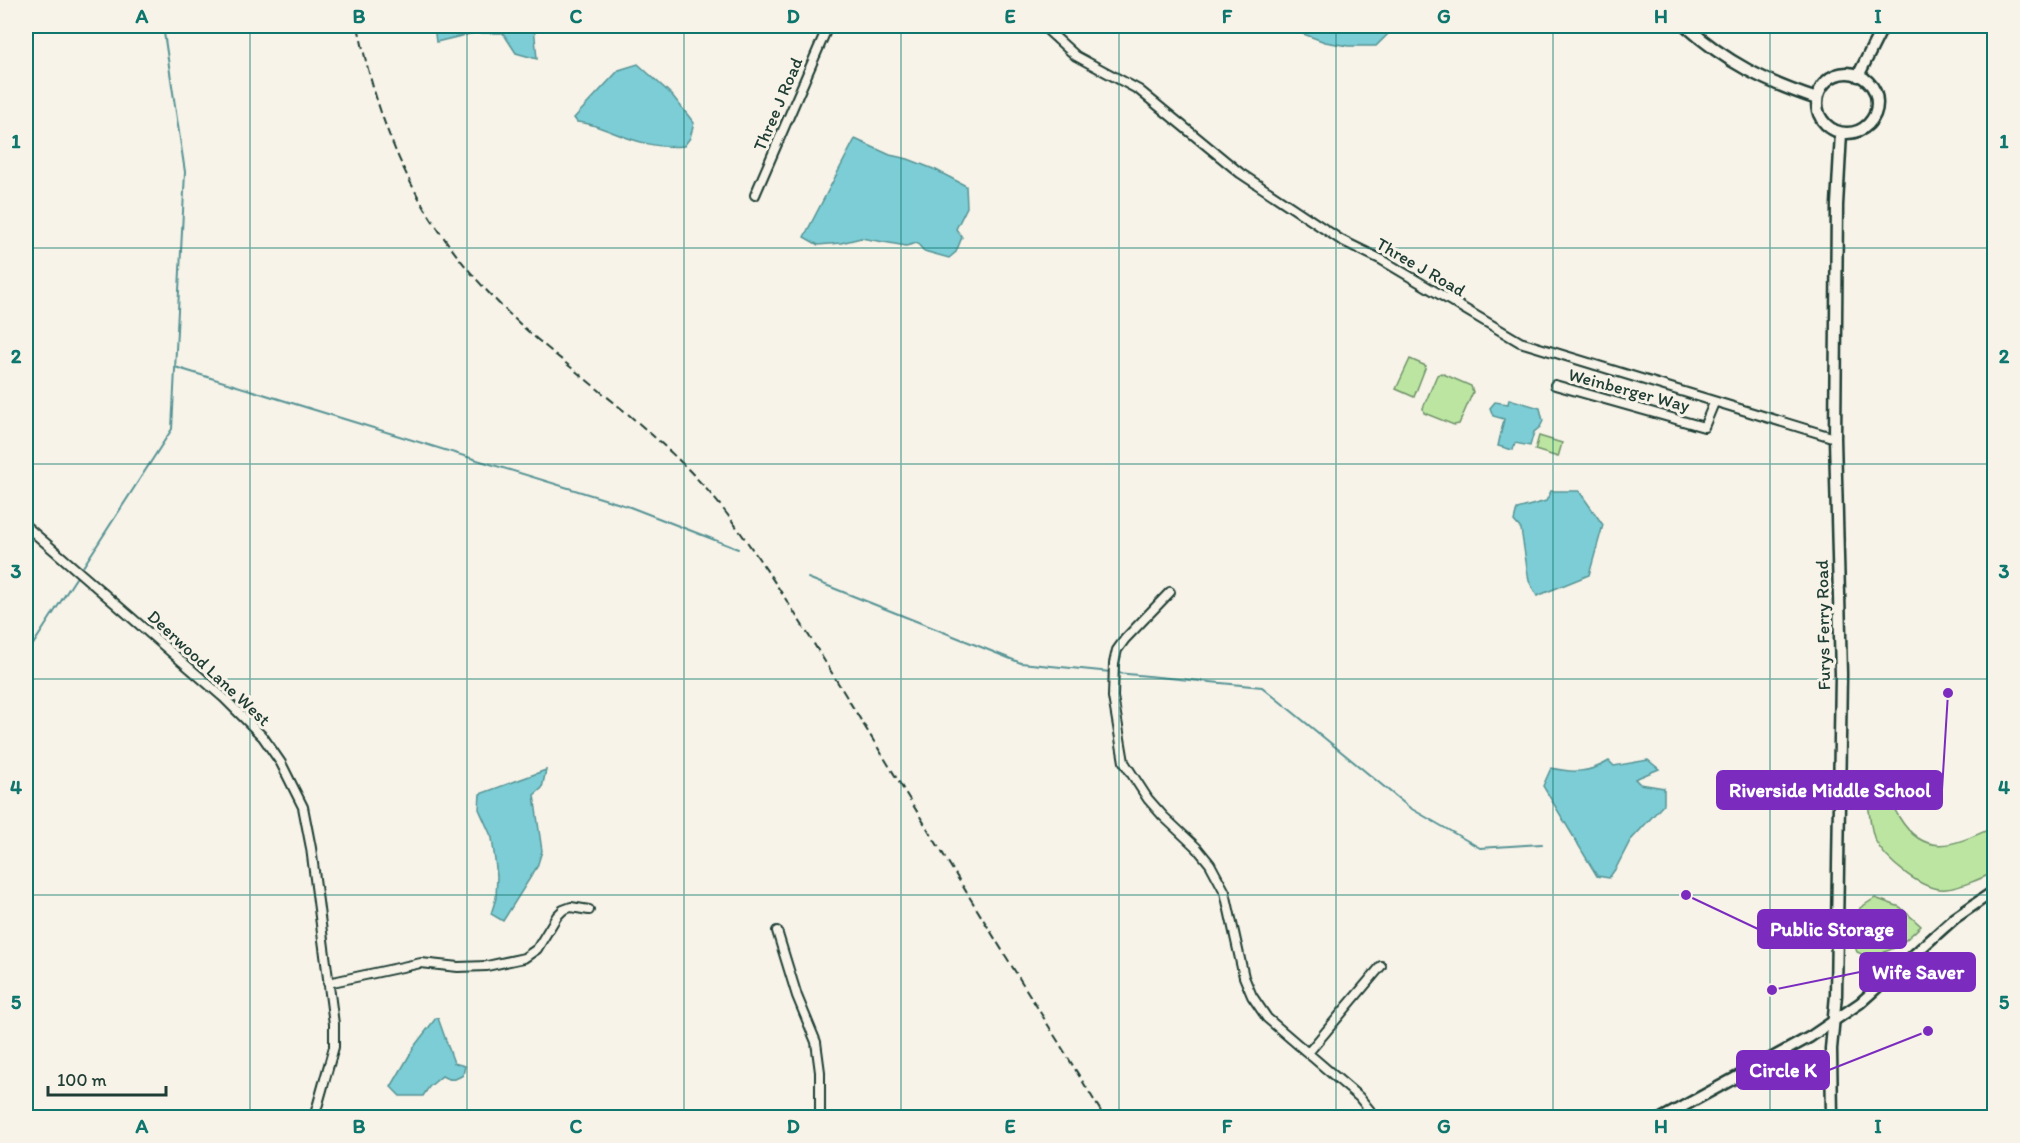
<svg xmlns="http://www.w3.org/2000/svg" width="2020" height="1143" font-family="Itim,sans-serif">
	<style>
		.green { fill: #bce5a1; stroke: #6e916a; stroke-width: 1.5 }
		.water { fill: #7ccdd5; stroke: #579395; stroke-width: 1.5 }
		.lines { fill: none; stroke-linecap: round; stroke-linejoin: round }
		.stream { stroke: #579395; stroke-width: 2 }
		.minor-casing { stroke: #1f3d34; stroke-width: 12 }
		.tertiary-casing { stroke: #1f3d34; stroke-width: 14 }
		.secondary-casing { stroke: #1f3d34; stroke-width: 15 }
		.minor { stroke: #f7f3e8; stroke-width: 8 }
		.tertiary { stroke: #f7f3e8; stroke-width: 9 }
		.secondary { stroke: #f7f3e8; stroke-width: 10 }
		.rail { stroke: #1f3d34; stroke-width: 2; stroke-dasharray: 9 4.5; stroke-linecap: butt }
		.grid { fill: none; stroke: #0f766e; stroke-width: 1.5; stroke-opacity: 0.55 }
		.labels { text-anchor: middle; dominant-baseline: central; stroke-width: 6; stroke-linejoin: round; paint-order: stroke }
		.street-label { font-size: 18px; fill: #1f3d34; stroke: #f7f3e8 }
		.leader { fill: none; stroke: #7b2cbf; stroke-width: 2 }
		.callout-dot { fill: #7b2cbf; stroke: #f7f3e8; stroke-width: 2 }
		.callout { fill: #7b2cbf; stroke: #7b2cbf; stroke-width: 2 }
		.callout-label { font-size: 20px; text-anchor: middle; font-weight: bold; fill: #fff }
		.neatline { fill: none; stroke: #0f766e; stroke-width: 2 }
		.grid-label { font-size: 20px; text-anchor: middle; font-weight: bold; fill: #0f766e }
	</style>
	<rect width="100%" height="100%" fill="#f7f3e8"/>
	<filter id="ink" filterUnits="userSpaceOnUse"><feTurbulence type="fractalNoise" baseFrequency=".0167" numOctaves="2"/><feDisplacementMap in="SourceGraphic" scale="12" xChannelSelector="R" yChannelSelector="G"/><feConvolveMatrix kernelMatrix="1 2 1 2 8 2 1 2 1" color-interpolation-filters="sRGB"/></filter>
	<g filter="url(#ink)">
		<path class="green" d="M1410,359l16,7 -12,31 -18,-8z
			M1441,373l30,13 2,6 -14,32 -5,1 -30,-12 -1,-5 14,-33z
			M1539,436l23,7 -4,14 -23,-7z
			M1876,783c15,10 14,20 23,34 26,43 57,27 93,11l2,1v43c-11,6 -35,16 -48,17 -23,3 -61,-29 -71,-49 -6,-14 -6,-35 -8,-50z
			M1875,898l25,9 21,19 -22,20 -29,12 -13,-6 -6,-16 9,-28z"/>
		<path class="water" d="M434,26h100l3,33 -21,-6 -13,-20h-29l-38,9z
			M1262,26h130l-2,6 -14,14h-28l-23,-4 -35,-13z
			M638,64l34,31 22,28 -4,15 -6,8c-26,3 -50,-5 -75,-15 -11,-4 -19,-8 -32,-9l-3,-4 45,-48z
			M855,139l35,16 18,4 28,11 30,16 1,21 -11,22 6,8 -6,15 -7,6 -25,-7 -7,-8 -11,3 -45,-8 -20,5 -23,2 -14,-8z
			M1509,399l31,9 3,13 -3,6 -6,5 -4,14 -15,-3 -2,7 -15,-4 6,-27 -11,-3 -3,-8 5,-6 13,2z
			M1551,491h28l24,34 -14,50 -52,21 -8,-15 -8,-52 -7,-8 3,-12 29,-8z
			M1648,760l11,9 -24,10 5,5 24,4v16l-34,37 -14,27 -7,10 -12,-2 -54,-90 8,-18c22,5 38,5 58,-7l5,5z
			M546,770l-4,18 -8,7 8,56 -5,16 -34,54 -12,-7 5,-16 1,-22 -5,-38 -13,-29 1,-15z
			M436,1018h2l16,45 11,3 -2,9c-8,5 -12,6 -21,1l-13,11 -6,9h-23l-9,-9 25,-43z"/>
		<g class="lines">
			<path class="stream" d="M175,367l455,140 108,42
				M83,567l89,-138 13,-257 -22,-146
				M808,578l213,85 90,9
				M26,650l6,-4 44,-68
				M1117,673l145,14 148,121 70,40 62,-4"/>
			<defs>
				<path id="minor" d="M1043,26l33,30 63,34 101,83 101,67 41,20 138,82 315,96
					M755,195l73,-169
					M1555,385l149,42 10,-24
					M26,526l198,172 39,39 18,26 22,44 8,41 23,176v23l-20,71
					M1170,592l-45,47 -8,11 -3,13 -1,34 11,65 24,37 15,17 34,32 13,16 15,28 19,85 8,19 15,22 92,79 17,21
					M777,931l20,65 19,46 4,30v46
					M328,983l93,-20 37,4 29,-1 37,-8 13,-9 20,-33 6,-6 8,-3 18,3
					M1308,1053l73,-87"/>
				<path id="tertiary" d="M1662,1118l148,-81 50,-34 95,-85 39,-27"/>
				<path id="secondary" d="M1686,26c41,37 80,56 131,73
					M1817 103a30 30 0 1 1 60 0a30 30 0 1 1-60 0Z
					M1858,76l25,-50
					M1832,1118l-1,-69 5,-54 5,-321 -6,-236 2,-233 4,-72"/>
			</defs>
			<use href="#minor" class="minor-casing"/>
			<use href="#tertiary" class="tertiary-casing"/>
			<use href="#secondary" class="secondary-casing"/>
			<use href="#minor" class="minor"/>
			<use href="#tertiary" class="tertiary"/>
			<use href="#secondary" class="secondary"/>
			<path class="rail" d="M358,26c27,132 77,225 180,314 67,57 139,107 192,178 56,76 103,158 153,238 74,121 148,241 222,362"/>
		</g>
	</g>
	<path class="grid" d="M250,26v1092M467,26v1092M684,26v1092M901,26v1092M1119,26v1092M1336,26v1092M1553,26v1092M1770,26v1092M26,248h1968M26,464h1968M26,679h1968M26,895h1968"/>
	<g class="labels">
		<g class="street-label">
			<text transform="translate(778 104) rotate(-67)">Three J Road</text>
			<text transform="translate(1421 267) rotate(30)">Three J Road</text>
			<text transform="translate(1629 390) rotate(15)">Weinberger Way</text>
			<text transform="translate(1823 625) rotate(-91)">Furys Ferry Road</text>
			<text transform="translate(209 668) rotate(43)">Deerwood Lane West</text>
		</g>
	</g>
	<path class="leader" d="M1948 693L1942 790M1686 895L1758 929M1772 990L1860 972M1928 1031L1829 1070"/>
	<g class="callout-dot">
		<circle cx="1948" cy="693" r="6"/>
		<circle cx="1686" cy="895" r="6"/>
		<circle cx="1772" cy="990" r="6"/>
		<circle cx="1928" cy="1031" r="6"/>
	</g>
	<g class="callout">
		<rect x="1717" y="771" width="225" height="38" rx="6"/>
		<rect x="1758" y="910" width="148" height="38" rx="6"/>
		<rect x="1860" y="953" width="115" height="38" rx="6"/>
		<rect x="1737" y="1051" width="92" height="38" rx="6"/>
	</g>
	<g class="callout-label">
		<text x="1830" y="797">Riverside Middle School</text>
		<text x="1832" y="936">Public Storage</text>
		<text x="1918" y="979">Wife Saver</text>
		<text x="1783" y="1077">Circle K</text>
	</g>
	<rect width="2020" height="1143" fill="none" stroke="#f7f3e8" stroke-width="66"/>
	<path d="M48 1086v9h118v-9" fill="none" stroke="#1f3d34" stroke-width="3"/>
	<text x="57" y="1086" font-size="18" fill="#1f3d34" stroke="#f7f3e8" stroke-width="4.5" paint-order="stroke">100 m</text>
	<rect x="33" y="33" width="1954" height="1077" class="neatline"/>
	<g class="grid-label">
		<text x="142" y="23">A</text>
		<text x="359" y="23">B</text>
		<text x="576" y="23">C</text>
		<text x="793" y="23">D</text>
		<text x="1010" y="23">E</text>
		<text x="1227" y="23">F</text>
		<text x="1444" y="23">G</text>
		<text x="1661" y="23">H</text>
		<text x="1878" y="23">I</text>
		<text x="16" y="148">1</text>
		<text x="2004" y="148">1</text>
		<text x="16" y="363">2</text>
		<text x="2004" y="363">2</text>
		<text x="16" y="578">3</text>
		<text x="2004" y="578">3</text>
		<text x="16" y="794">4</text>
		<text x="2004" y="794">4</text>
		<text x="16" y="1009">5</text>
		<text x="2004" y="1009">5</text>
		<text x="142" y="1133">A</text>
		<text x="359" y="1133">B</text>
		<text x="576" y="1133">C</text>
		<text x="793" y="1133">D</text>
		<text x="1010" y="1133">E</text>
		<text x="1227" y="1133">F</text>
		<text x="1444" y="1133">G</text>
		<text x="1661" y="1133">H</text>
		<text x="1878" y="1133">I</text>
	</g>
</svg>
